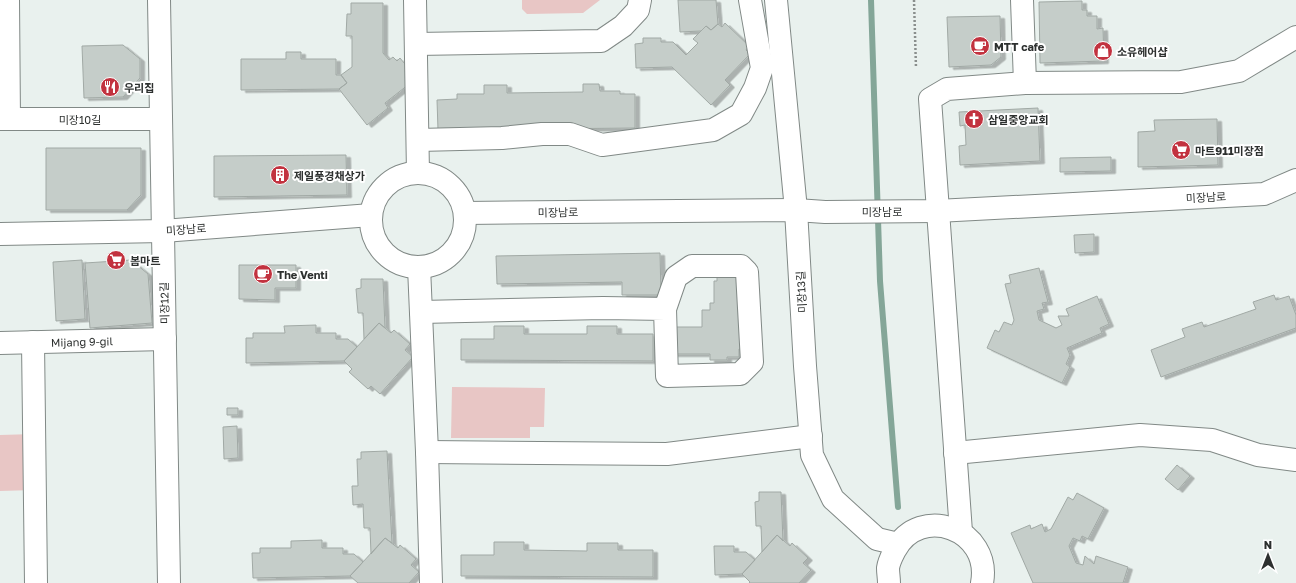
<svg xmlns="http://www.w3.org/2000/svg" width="1296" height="583" font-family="'Golos Text','Noto Sans KR',sans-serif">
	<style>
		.green { fill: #e8c6c5 }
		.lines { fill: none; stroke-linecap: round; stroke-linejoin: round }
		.stream { stroke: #84a698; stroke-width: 6 }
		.building { fill: #c5cdc9; stroke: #a1a9a5; filter: url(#shadow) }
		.minor-casing { stroke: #818986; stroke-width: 24 }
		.path { stroke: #8a8f8d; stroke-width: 2.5; stroke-dasharray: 2 2; stroke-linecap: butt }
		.minor { stroke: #fff; stroke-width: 22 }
		.labels { text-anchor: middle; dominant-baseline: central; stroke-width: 4; stroke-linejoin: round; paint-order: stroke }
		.poi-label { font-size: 11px; font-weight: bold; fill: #2d302f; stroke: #fff; text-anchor: start }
		.street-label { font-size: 11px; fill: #2d302f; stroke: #fff }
	</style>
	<defs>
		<filter id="shadow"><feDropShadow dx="4.5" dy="2.5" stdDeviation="0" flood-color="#0004"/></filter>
	</defs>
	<rect width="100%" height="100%" fill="#e9f1ee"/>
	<path class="green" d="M522,0h78l-17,13 -56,1 -5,-5z
		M452,387l93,1 -1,39h-14v11h-79z
		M34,434v56l-34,1v-56z"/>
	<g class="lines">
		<path class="stream" d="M871,0l9,281 18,226"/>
	</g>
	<path class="building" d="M678,0h38l2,24 -7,6 -5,-4 -5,5 -21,1z
		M1082,1v9h5v6h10v13l6,-1 1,33 -64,2 -1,-61z
		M351,3h32v50l6,7 4,-3 4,4 3,-3 14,17 -1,6 -28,22 3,5 -21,17 -28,-36 8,-6 -6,-8 11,-8v-31h-6l1,-22h4z
		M1000,16l1,41 -10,8 -42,2 -2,-50z
		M725,23l24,23 -3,4 4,4 -25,26 5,5 -19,20 -39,-38 -36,1 -1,-24 8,-1v-5h18v4h12l13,13 12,-12 -5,-4 13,-13 5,4 7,-6 4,3z
		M123,45l17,14v19l-17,19 -39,1 -2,-52z
		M286,52h15v7h35v16h5l6,8 -8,6 -98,1v-31h45z
		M583,84h16l1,7h20v3h15v34l-197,2 -1,-30 20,-1v-5h27v-9h23v8l76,-1z
		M1038,108l2,53 -80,4 -1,-19 7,-1 -1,-20 -5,1 -1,-14z
		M1217,119l1,46 -80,2v-35l17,-1 -1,-11z
		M46,148h95v47l-14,15h-81z
		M346,155l1,40 -133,2v-41z
		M1111,157v14l-51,1v-14z
		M1094,234v18l-19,1 -1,-18z
		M660,253l1,42h-39v-13l-125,2 -1,-28z
		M82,260l3,59 -29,2 -3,-59z
		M131,260l17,14 4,49 -62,5 -5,-65z
		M239,265h57v23h-21v12l-36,-1z
		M1039,268l9,34 -6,1 2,6 -7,2 2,9 17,8 6,-3 -4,-9h11l-3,-7 31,-13 12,28 -9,4 2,5 -35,15 3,7 -4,9 4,3 -8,16 -75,-35 8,-18 4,2 5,-10 8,3 2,-5 -9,-36 6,-1 -2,-8z
		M717,275h25l1,74h-4v8h-12v3h-17v-6h-39l4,-27h27v-17h8v-7h4v-22h3z
		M361,279h22l2,49 -6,-5 -15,16 -1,-26h-5l-2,-24 5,-1z
		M1274,295l2,5 13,-4 7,19v13l-135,49 -10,-27 34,-13 -3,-8 20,-7 2,5 52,-18 -3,-7z
		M379,323l12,10 3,-3 16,14 -5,6 8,7 -33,37 -9,-8 -3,3 -19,-17 3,-3 -8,-8z
		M316,325v8h20v6h12l9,8 -13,14 -98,2v-25h7v-5h32l-1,-7z
		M494,326h30v8h63v-8h30v8h36v27l-192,-1v-21h33z
		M227,408h11v7h-11z
		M237,426l1,32 -14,1 -1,-32z
		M387,451l5,92 -7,-5 -14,16 -1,-26h-6l-1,-24 -10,1 -1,-19h6l-1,-27h4v-7z
		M1177,465l13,11 -12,14 -13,-11z
		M759,492h22l2,49 -6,-6 -15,17 -1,-26h-5l-1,-24 4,-1z
		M1077,493l27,15 -16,31 -6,-3 -2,5 -7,-3 -4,8 7,17 7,2 2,-9 9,8 2,-8 32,11 -5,16h-90l-22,-50 19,-8 1,4 11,-5 3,8 6,-3 17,-32 5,3z
		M777,535l13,11 2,-3 16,15 -5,5 8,7 -12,13h-50l1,-1 -8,-8z
		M385,538l13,10 2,-3 16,14 -5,6 8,7 -10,11h-51l-8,-7z
		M322,540v8h21v6h11l9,8 -13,14 -97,2 -1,-25h8v-5h31v-7z
		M494,542h30v8l63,1v-8h31v7h35v27l-192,-1v-21h33z
		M714,546h20v6h12l9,8 -13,14 -27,1z"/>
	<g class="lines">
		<defs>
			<g id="minor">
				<path d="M8,0l1,119"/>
				<path d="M159,0l10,583"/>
				<path d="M415,0l3,173"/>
				<path d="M776,0l20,210 9,156 7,89 21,44 44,40 21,5"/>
				<path d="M1022,0l3,83"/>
				<path d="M416,44l185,-3 22,-15 15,-16 2,-10"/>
				<path d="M0,119h161"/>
				<path d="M418,140l84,-2 40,-4h28l32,11 111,-15 28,-16 14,-26 7,-20 -12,-68"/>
				<circle cx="418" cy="220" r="47"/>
				<path d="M465,213l331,-3 29,2 112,-1 327,-17 32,-14"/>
				<path d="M0,234l163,-3 208,-16"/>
				<path d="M419,267l8,185 4,131"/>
				<path d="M421,312l182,-4 62,1 2,67 73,-2 12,-12 -5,-90 -6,-6h-49l-16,11 -11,32"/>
				<path d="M33,342l3,241"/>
				<path id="s1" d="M0,343l165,-4"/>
				<path d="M427,452l240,2 144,-18"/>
				<path d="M955,453l185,-18 72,5 46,15 38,5"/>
				<path d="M961,532l-31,-433 17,-10 78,-6 156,-1 58,-11 57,-34"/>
				<path d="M889,583c0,-5 -1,-10 -1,-15 1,-7 4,-12 7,-18 25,-47 97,-21 87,33"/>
			</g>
		</defs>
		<use href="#minor" class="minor-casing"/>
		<path class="path" d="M914,0l2,68"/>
		<use href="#minor" class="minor"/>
	</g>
	<defs>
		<symbol id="cafe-disc" viewBox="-11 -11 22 22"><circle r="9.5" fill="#c2323f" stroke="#fff"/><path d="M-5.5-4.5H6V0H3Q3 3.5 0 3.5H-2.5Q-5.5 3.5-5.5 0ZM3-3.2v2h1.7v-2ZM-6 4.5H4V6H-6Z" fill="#fff"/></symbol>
		<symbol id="shop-disc" viewBox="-11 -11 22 22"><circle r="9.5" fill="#c2323f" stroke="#fff"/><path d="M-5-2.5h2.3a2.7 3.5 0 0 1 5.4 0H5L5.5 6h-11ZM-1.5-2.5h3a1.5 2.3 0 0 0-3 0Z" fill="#fff"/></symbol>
		<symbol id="restaurant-disc" viewBox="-11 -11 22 22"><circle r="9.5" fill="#c2323f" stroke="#fff"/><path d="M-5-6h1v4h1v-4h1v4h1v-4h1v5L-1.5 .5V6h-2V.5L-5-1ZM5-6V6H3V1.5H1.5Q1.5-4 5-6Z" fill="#fff"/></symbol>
		<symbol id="church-disc" viewBox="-11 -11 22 22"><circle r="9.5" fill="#c2323f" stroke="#fff"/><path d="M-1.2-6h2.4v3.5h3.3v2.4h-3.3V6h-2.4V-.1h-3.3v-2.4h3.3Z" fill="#fff"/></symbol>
		<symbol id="supermarket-disc" viewBox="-11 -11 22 22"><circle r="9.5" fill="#c2323f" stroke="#fff"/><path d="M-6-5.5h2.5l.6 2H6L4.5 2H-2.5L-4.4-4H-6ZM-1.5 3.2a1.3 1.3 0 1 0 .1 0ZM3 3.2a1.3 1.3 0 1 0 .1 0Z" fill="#fff"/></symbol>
		<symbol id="building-disc" viewBox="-11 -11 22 22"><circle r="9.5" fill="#c2323f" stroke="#fff"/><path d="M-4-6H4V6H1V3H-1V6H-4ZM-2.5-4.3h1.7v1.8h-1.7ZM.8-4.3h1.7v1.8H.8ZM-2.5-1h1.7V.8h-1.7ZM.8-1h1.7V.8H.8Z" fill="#fff"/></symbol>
	</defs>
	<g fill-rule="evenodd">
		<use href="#cafe-disc" x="969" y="35" width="22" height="22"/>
		<use href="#shop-disc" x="1092" y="40" width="22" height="22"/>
		<use href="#restaurant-disc" x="99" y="76" width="22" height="22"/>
		<use href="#church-disc" x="963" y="108" width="22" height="22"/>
		<use href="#supermarket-disc" x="1170" y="139" width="22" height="22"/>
		<use href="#building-disc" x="269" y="164" width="22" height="22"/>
		<use href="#supermarket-disc" x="105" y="249" width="22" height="22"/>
		<use href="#cafe-disc" x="252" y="263" width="22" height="22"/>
	</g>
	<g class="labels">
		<g class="poi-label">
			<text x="994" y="46">MTT cafe</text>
			<text x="1117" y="51">소유헤어샵</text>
			<text x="124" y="87">우리집</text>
			<text x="988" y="119">삼일중앙교회</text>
			<text x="1195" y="150">마트911미장점</text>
			<text x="294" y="175">제일풍경채상가</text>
			<text x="130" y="260">봄마트</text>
			<text x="277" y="274">The Venti</text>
		</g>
		<g class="street-label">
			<text x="80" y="119">미장10길</text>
			<text transform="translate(1206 197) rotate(-3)">미장남로</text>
			<text x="882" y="211">미장남로</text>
			<text transform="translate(558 212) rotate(-1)">미장남로</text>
			<text transform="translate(186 229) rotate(-4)">미장남로</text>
			<text transform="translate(801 292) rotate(-93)">미장13길</text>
			<text transform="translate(164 303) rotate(-91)">미장12길</text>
			<text stroke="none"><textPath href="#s1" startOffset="82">Mijang 9-gil</textPath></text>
		</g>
	</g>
	<g transform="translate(1268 555)" stroke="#ffffff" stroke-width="3" paint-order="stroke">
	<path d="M0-3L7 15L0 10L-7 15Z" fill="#2d302f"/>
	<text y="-6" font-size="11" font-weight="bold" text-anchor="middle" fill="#2d302f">N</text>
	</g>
</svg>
